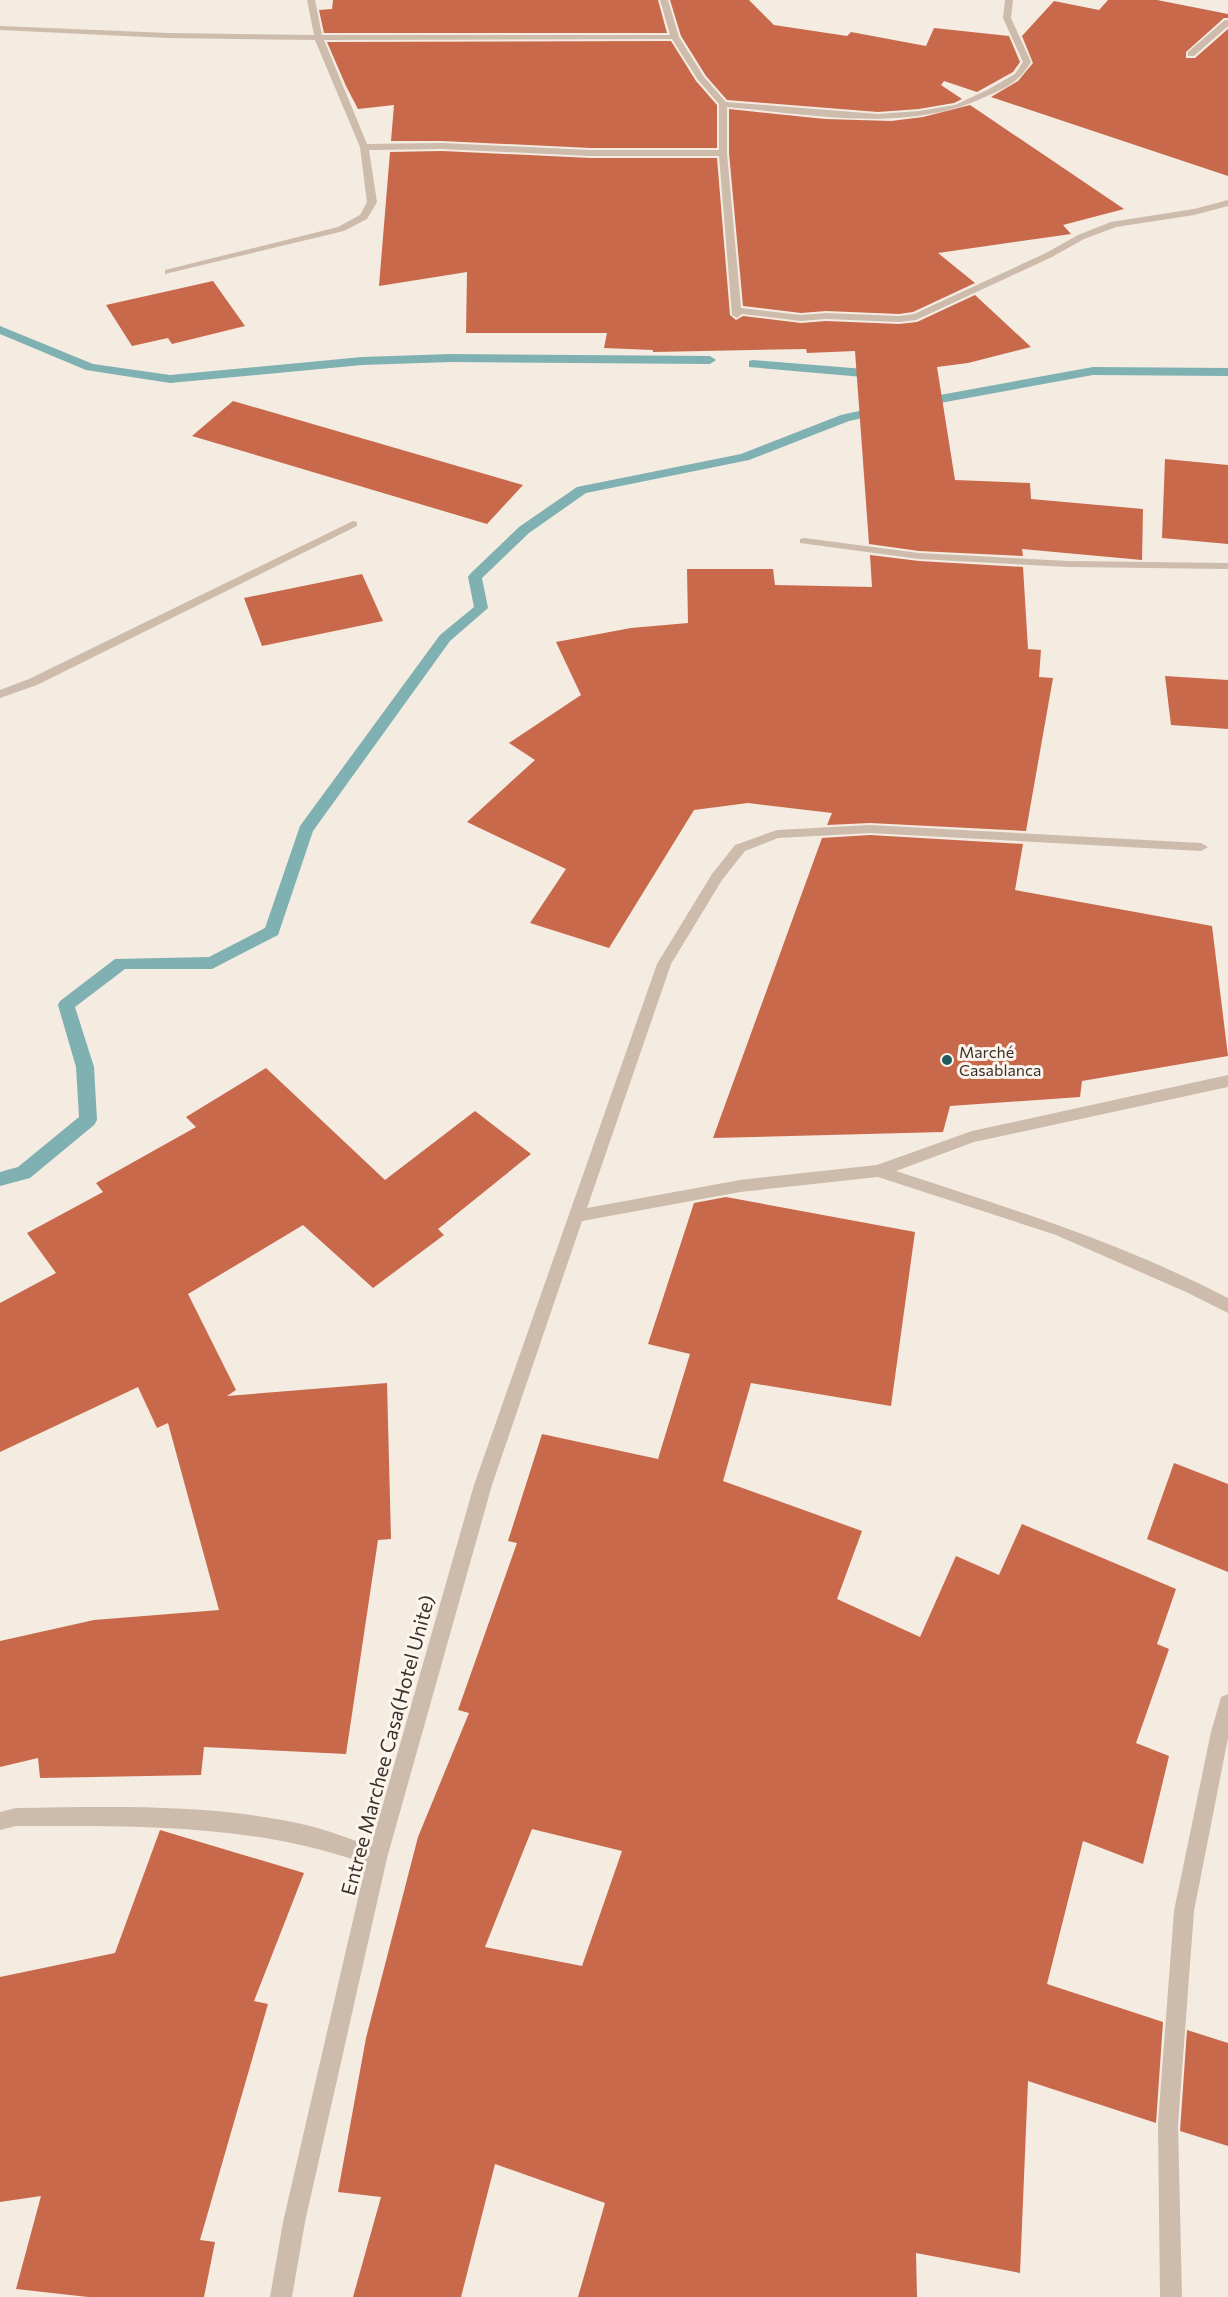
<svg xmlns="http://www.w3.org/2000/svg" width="1228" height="2297" font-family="Commissioner,sans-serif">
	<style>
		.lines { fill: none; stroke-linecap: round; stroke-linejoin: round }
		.stream { fill: #7fb0b2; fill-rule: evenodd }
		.building { fill: #c8694b; fill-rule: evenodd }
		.service { fill: #cdbbac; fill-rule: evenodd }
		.minor { fill: #cdbbac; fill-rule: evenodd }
		.poi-dot { fill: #1f5a5e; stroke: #fbf5ee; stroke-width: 2 }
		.labels { text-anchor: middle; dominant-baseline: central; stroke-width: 6; stroke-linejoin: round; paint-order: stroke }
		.poi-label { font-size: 16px; fill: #3b302b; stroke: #fbf5ee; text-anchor: start }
		.near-street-label { font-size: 20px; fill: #3b302b; stroke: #fbf5ee }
	</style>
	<rect width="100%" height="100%" fill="#f4ebe1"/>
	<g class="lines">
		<path class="stream" d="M0,326l93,38 77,11 192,-18 89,-3 259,2 6,4 -6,4 -259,-2 -89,3 -192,18 -84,-13 -86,-36z
			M753,360l111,9 21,9 -6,4 -16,-5 -114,-10v-6z
			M1093,367l135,1v8l-135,-1 -175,32 -6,-4 6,-4z
			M882,406l6,4 -2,3 -37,8 -100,39 -163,33 -57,40 -47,45 6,30 -38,33 -137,190 -35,104 -66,34h-87l-50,38 19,60 3,53 -3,5 -64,53 -30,8v-14l18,-5 61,-50 -3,-50 -18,-62 2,-4 55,-42 94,-2 56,-29 35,-102 140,-191 34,-28 -6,-30 2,-3 49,-47 58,-40 164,-33 100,-39z"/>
	</g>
	<path class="building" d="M333,0h325l9,33h-343l-5,-23 13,-1z
		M670,0h79l25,25 73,11 4,-4 75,14 8,-18 75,8 11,26 -7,10 -36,20 -33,-11 -3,4 21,14 -8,4 -35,6 -41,3 -151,-12 -21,-24 -25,-40z
		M1108,0h49l71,14v4h-4l-38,34v6h9l33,-29v147l-237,-79 27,-16 15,-18 -11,-27 32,-35 45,9z
		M671,41l25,40 21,24v43h-127l-148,-7h-51l3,-36 -36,4 -12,-23 -19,-44z
		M970,105l154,104 -61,16 8,9 -133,19 37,30 -62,29 -14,2 -73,-3 -25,2 -58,-7 -14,-153v-44l96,10 66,2 32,-4z
		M442,151l148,7h127l13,157 6,5 7,-4 58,7 25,-2 73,3 18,-2 58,-27 56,52 -63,16 -31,4 18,113 75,3 1,16 112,10 -1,51 -120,-11 1,7 -104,-5 -50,-7 -14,-193 -48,2 -1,-4 -153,3v-2l-49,-2 3,-15h-141l1,-61 -88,14 11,-134z
		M213,281l32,45 -73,18 -4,-6 -36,8 -26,-41z
		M233,401l290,84 -36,39 -295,-88z
		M1165,459l63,6v79l-66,-6z
		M870,555l49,6 104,6 5,82 13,1 -2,27 14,1 -27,153 -156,-8 -43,2 5,-12 -84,-10 -54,7 -85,138 -79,-25 36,-54 -99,-47 68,-62 -26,-17 72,-48 -25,-53 75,-14 57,-5 -1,-54h86l2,16 97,2z
		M362,574l21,47 -121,25 -18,-48z
		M1165,676l63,4v49l-57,-4z
		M870,835l153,9 -8,46 197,36 16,130 -146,25 -2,16 -130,9 -7,26 -230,6 109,-300z
		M266,1068l119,112 90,-69 56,43 -93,75 6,6 -71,53 -70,-63 -115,69 48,96 -9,6 160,-13 4,156 -13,1 -32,214 -142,-7 -3,28 -161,3 -2,-20 -38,9v-126l94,-21 125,-10 -51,-187 -11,5 -19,-41 -138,65v-149l56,-30 -29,-40 76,-41 -7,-9 100,-56 -10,-10z
		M726,1197l189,35 -24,174 -140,-23 -28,98 139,50 -25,68 83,38 36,-81 43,19 23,-51 154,65 -19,55 12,5 -33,94 33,13 -26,108 -60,-23 -36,143 116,38 -7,101 -128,-42 -8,192 -104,-20 1,44h-339l27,-94 -110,-39 -34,133h-108l28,-100 -43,-5 28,-154 52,-201 51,-124 -11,-3 59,-167 -9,-2 34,-107 116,25 32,-105 -42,-10 46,-141zM532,1829l90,22 -40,115 -97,-19z
		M1174,1463l54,21v88l-81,-33z
		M160,1830l144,43 -50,128 14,3 -68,236 15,2 -11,55h-116l-72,-8 25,-93 -41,6v-225l115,-24z
		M1187,2030l41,13v103l-48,-15z"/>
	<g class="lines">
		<path class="service" d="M353,521l4,1v4l-320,159 -37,13v-8l29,-11z"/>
		<path class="minor" d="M307,0h8l7,35h348l-10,-35h8l11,37 25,40 22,25 152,12 41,-3 36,-6 32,-15 28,-16 8,-12 -20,-44 2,-18h8l-2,18 20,44c-12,20 -25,26 -46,35 -80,37 -173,17 -258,10v46l14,155 60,7 25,-2 73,3 15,-2 132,-61 32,-18 33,-13 83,-13 34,-9v6l-34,9 -78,12 -32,12 -32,18 -136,63 -17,2 -73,-3 -25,2 -59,-7 -5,4 -5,-3 -13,-159h-129l-148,-7 -73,1 8,52 -10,17 -23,12 -179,43v-4l173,-43 22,-12 7,-13 -7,-55 -45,-107 -147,-2 -168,-8v-4l168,7 146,2zM672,39l26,41 21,24v46h-129l-148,-7 -75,1 -43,-104z
			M1225,20h3v6l-34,30h-6v-4z
			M804,538l115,15 149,8 160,2v6l-160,-2 -149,-8 -119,-16v-4z
			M870,825l331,18 7,4 -7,4 -331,-18 -92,5 -33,13 -23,29 -51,84 -84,244 153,-28 137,-15 95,-34 256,-56v12l-254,55 -78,29c113,37 226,72 332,127v15l-42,-21 -130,-57 -178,-58 -138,15 -158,29 -90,264 -105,373 -82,364 -13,75h-22l13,-75 83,-358c-114,-41 -231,-38 -350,-38l-16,4v-18l16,-4c97,-1 198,-5 294,18 20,5 40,13 61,20l103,-361 183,-521 55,-90 23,-29 42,-15z
			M1228,1694v44l-34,173 -16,213 4,173h-22l-2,-173 16,-213 37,-179 10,-35z"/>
	</g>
	<circle class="poi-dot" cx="947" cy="1060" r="6"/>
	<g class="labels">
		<g class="poi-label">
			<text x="959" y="1051">Marché<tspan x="959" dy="18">Casablanca</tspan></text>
		</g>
		<g class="near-street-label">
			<text transform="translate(387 1745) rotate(-75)">Entree Marchee Casa(Hotel Unite)</text>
		</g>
	</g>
</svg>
